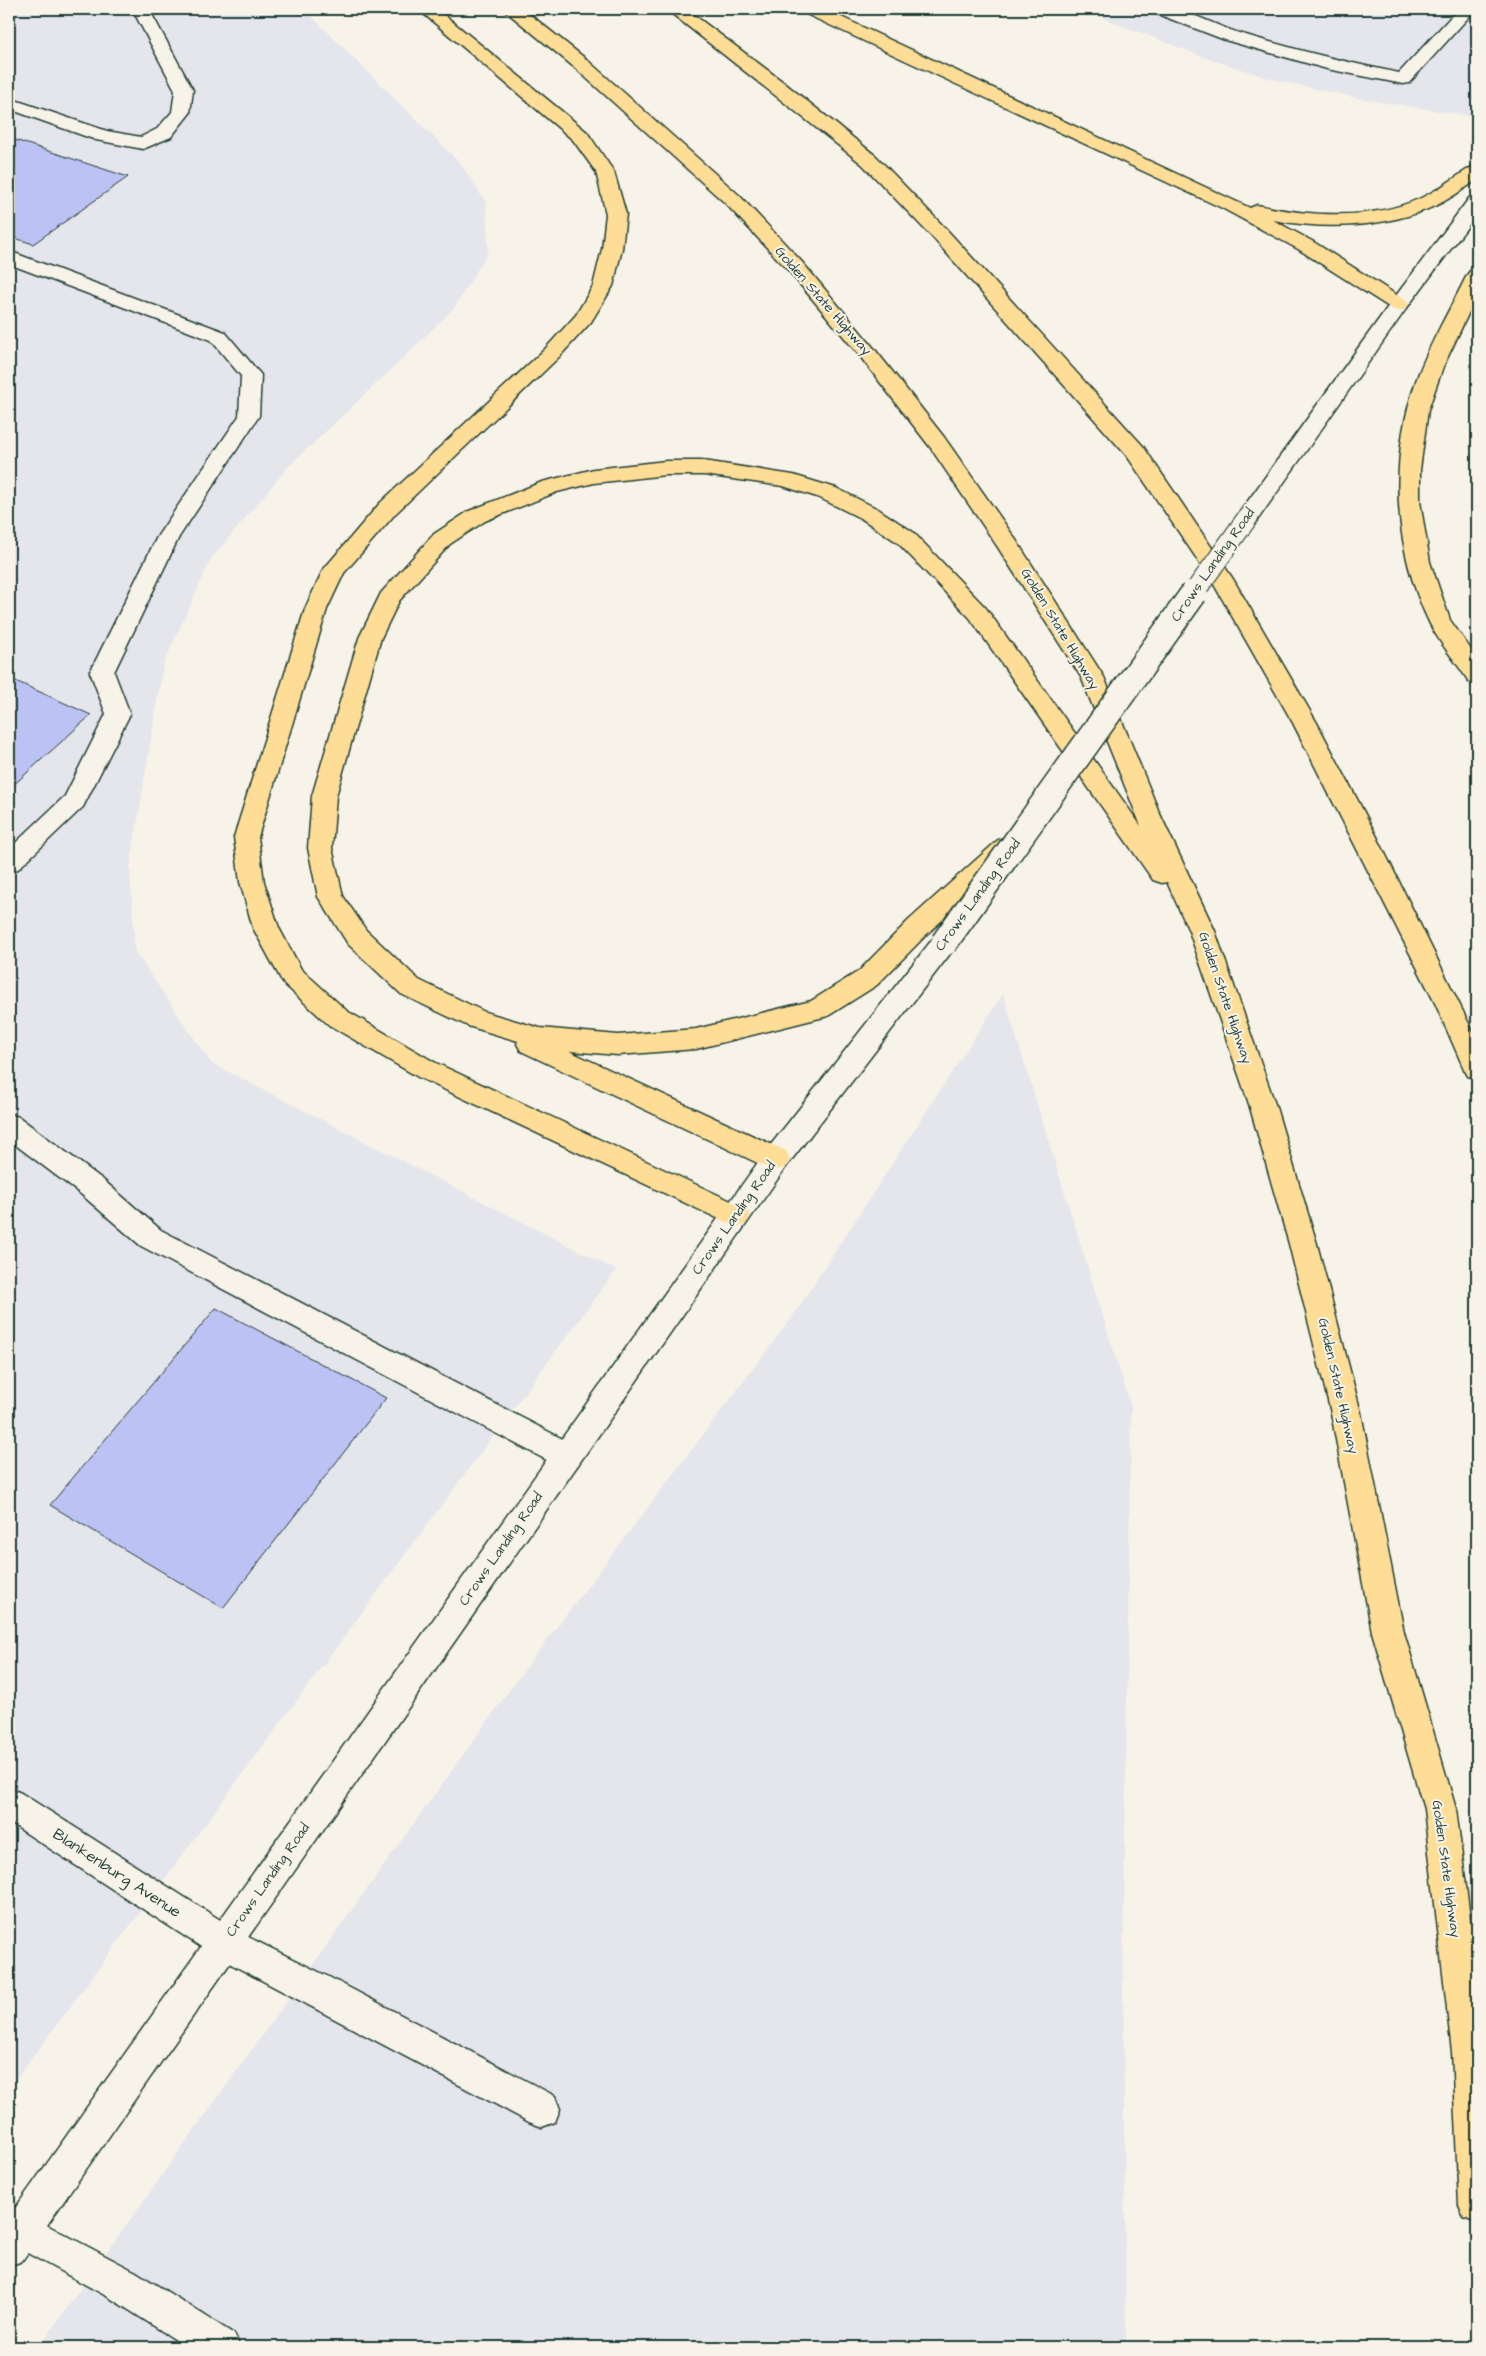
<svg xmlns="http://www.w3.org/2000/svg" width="1486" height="2356" font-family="'Architects Daughter',sans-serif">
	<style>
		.built { fill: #e5e5ec }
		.building { fill: #bcc3f4; stroke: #1f3d34 }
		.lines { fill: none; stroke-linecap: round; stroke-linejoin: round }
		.lane-casing { stroke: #1f3d34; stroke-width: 3 }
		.street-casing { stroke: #1f3d34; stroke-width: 3 }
		.secondary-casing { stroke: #1f3d34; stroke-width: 3 }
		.highway-casing { stroke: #1f3d34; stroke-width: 3 }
		.lane { fill: #f7f3e8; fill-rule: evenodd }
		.street { fill: #f7f3e8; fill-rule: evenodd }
		.secondary { fill: #f7f3e8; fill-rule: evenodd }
		.highway { fill: #fedd96; fill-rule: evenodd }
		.secondary-bridge-far1-casing { stroke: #1f3d34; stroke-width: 22; stroke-linecap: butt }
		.secondary-bridge-casing { stroke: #1f3d34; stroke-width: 29; stroke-linecap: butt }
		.secondary-bridge-far1 { stroke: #f7f3e8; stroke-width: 20 }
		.secondary-bridge { stroke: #f7f3e8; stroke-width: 26 }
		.labels { text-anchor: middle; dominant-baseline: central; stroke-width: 4; stroke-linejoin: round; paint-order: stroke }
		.street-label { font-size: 14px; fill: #1f3d34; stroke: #f7f3e8 }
		.near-street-label { font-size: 16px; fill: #1f3d34; stroke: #f7f3e8 }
	</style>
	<rect width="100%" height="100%" fill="#f7f3e8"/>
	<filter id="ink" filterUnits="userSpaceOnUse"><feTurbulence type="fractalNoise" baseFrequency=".02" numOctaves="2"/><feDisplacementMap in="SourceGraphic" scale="10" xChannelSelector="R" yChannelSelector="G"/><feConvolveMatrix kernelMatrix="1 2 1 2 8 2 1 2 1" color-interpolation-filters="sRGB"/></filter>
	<g filter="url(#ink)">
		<path class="built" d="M9,9h295l157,155 25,39 2,49 -34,56 -59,58 -108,102 -76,91 -48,106 -33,203 5,84 76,111 405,207 -607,819z
			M1080,9h397v97l-7,10 -108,-17 -87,-19 -69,-22z
			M1003,994l128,413 -8,579 3,361h-1087l477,-666 275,-362z"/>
		<path class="building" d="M9,138l119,39 -95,67 -24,-8z
			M9,678l82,37 -82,74z
			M216,1308l170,90 -163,210 -173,-103z"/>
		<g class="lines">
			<defs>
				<path id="lane" d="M129,9h20l44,81 -3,23 -19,24 -28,12 -47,-9 -87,-31v-11l98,33 34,6 16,-8 15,-17 3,-22 -39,-74z
					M1152,9c34,-2 56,14 87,24 53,16 106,29 160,40l59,-64h18l-67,74 -6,1 -76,-15 -102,-29 -70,-27z
					M102,664l8,2 4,6 16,42 -47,93 -65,62 -9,3v-23l56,-53 41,-82 -16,-42 4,-6z
					M9,1114l10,3 83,62 59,51 417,217 4,9 -4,9 -11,4 -11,-4 -415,-219 -59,-51 -73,-55z
					M224,1925l103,51 228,120 5,13 -5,13 -13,5 -13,-5 -317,-168 -5,-12 5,-12z
					M22,2212l114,60 98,62 6,13h-53l-77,-49 -101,-55v-26z"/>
				<path id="street" d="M9,251l216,81 36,43 -2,41 -80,121 -65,135 -4,6 -8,2 -8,-2 -4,-6 67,-135 82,-121 2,-40 -30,-36 -202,-76z
					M9,1788l12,5 215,137 5,12 -5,12 -12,5 -12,-5 -203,-132z"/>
				<path id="secondary" d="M1477,195v19l-71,95 -150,213 -8,2 -8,-2 -3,-5 3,-5 152,-211 78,-104z
					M944,934l9,2 4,7 -4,7 -167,217 -764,1094 -13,5v-49l757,-1066 169,-215z"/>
				<path id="highway" d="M418,9h19l150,123 27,40 12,42 -4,35 -9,37 -22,36 -32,35 -163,156 -52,60 -17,36 -69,228 6,45 15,46 22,41 46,42 89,52 310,145 4,8 -4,8 -10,3 -318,-150 -89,-52 -46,-42 -30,-55 -13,-46 -6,-45 71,-228 18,-39 57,-67 165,-154 31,-34 17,-29 9,-37 4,-35 -10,-42 -23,-32z
					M503,9h20l63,50 153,136 63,67 71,85 71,90 70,100 90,140 55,135 56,119 60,173 42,140 44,169 43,219 52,177 21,163v251l-13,-5 -5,-13 -7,-153 -28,-243 -52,-177 -41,-219 -42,-169 -40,-140 -60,-173 -22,-49 -5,1 -9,-3 -183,-262 -73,-76 -35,-23 -42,-21 -37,-12 -79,-11h-38l-72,8 -37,9 -72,29 -35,23 -51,57 -18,37 -45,158 -4,52 11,48 23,34 53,50 66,32 55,16 78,7 78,-6 115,-28 48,-30 50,-51 89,-80 9,-3 9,3 3,6 -3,6 -89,82 -50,51 -49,31 -132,33 -78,6 -49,-4 217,100 4,8 -4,8 -10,3 -10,-3 -245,-116 -4,-7 1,-3 -50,-15 -67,-32 -53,-50 -26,-41 -4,-6 -10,-49 4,-52 47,-158 22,-45 53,-59 35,-23 73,-29 52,-13 72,-8h38l89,14 43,13 42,21 35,23 73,76 155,218 -60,-149 -84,-131 -67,-99 -71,-92 -71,-85 -63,-67 -151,-136z
					M666,9h20l96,72 94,75 72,75 195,215 90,133 84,144 59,112 101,205v39l-9,-3 -4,-7 -29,-66 -142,-280 -81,-142 -85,-125 -193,-217 -72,-75z
					M801,9h23l426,199 7,-3c52,11 114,16 164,-7 17,-8 33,-20 49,-30l7,-2v14c-14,9 -27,19 -42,26 -48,22 -110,24 -162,14l39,21 94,60 3,4 -3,4 -7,2 -7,-2 -94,-60 -76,-41 -418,-195z
					M1477,269v26l-34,72 -15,43 -8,60v31l10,61 20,58 27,38v26l-8,-2c-13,-21 -30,-39 -40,-60 -36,-75 -40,-163 -13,-241 13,-37 34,-71 51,-106l3,-4z"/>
			</defs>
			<use href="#lane" class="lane-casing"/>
			<use href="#street" class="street-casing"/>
			<use href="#secondary" class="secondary-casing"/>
			<use href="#highway" class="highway-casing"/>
			<use href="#lane" class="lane"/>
			<use href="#street" class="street"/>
			<use href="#secondary" class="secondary"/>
			<use href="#highway" class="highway"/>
			<defs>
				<path id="secondary-bridge-far1" d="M1193,594l55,-77"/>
				<path id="secondary-bridge" d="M944,943l250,-350"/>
			</defs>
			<use href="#secondary-bridge-far1" class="secondary-bridge-far1-casing"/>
			<use href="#secondary-bridge" class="secondary-bridge-casing"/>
			<use href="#secondary-bridge-far1" class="secondary-bridge-far1"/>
			<use href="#secondary-bridge" class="secondary-bridge"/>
		</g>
	</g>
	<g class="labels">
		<g class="street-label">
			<text transform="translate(823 301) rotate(49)">Golden State Highway</text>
			<text transform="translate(1213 565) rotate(-55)">Crows Landing Road</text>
			<text transform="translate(1060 629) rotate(59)">Golden State Highway</text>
			<text transform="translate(978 895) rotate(-54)">Crows Landing Road</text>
			<text transform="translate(1225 998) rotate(71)">Golden State Highway</text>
			<text transform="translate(734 1218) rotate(-55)">Crows Landing Road</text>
			<text transform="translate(1338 1386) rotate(77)">Golden State Highway</text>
			<text transform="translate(501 1549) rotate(-55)">Crows Landing Road</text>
			<text transform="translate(1446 1869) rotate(82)">Golden State Highway</text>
			<text transform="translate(268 1880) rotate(-55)">Crows Landing Road</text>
		</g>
		<g class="near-street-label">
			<text transform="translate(117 1873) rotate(33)">Blankenburg Avenue</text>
		</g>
	</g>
	<rect width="1486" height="2356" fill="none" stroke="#f7f3e8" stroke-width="30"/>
	<rect x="15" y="15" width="1456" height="2326" fill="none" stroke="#1f3d34" stroke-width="2" filter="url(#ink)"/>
</svg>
